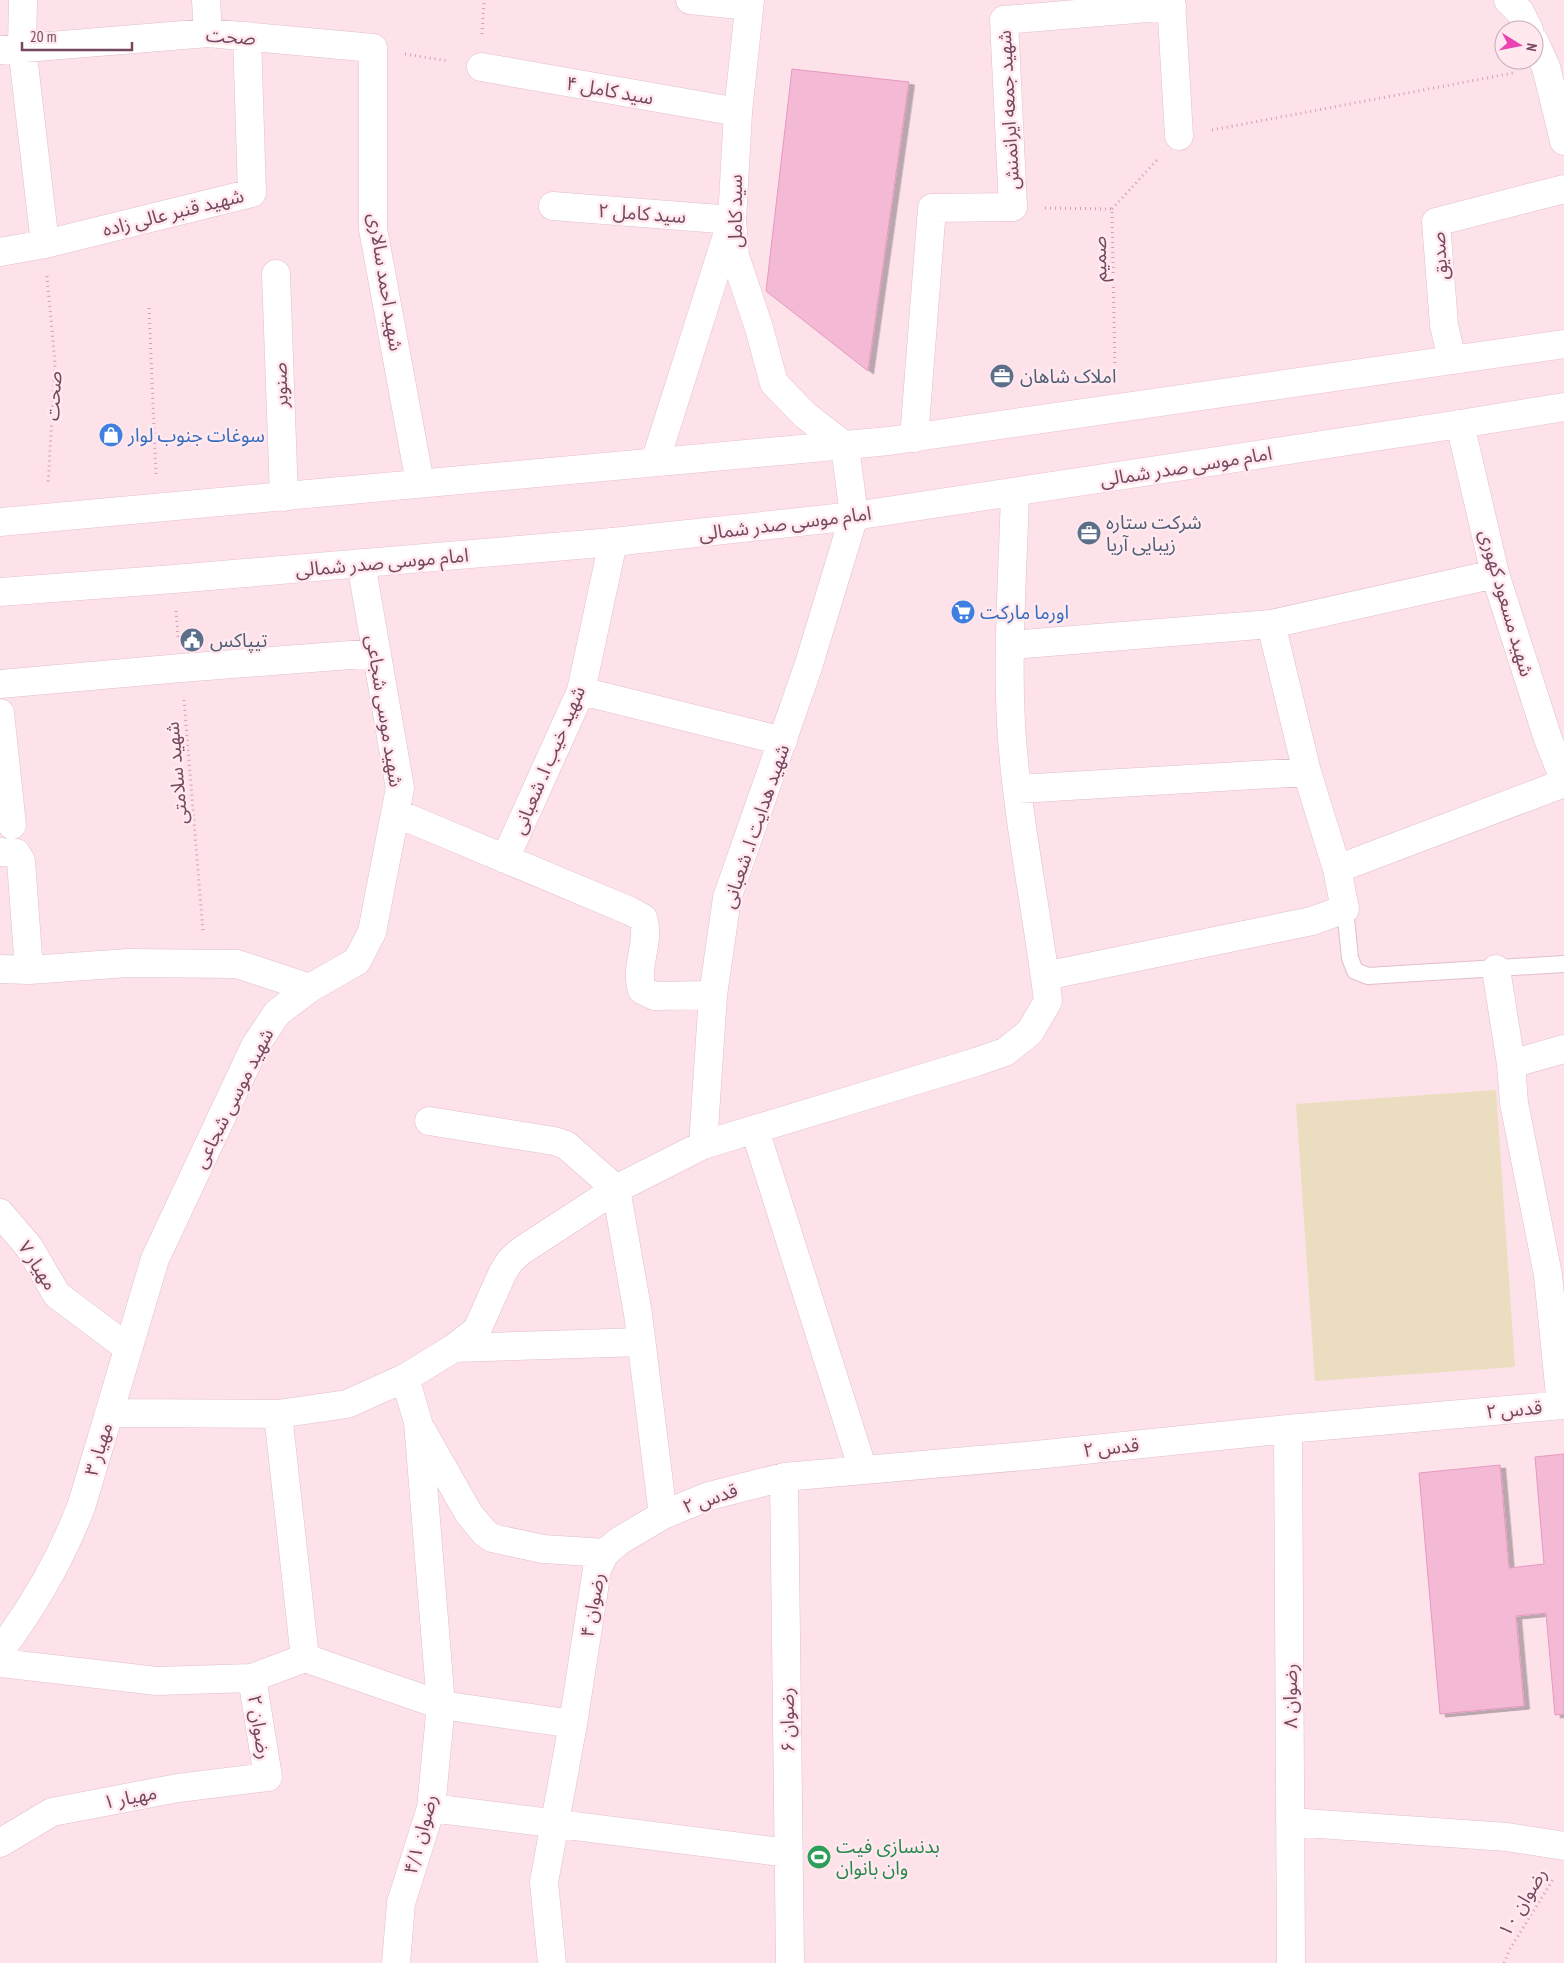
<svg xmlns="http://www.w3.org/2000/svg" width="1564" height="1963" font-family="'PT Sans Narrow','Noto Sans Arabic',sans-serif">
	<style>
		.green { fill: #ebdec0 }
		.building { fill: #f3b9d5; stroke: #e699c0; filter: url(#shadow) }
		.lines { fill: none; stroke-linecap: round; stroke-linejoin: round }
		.lane-casing { stroke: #e1becd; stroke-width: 18 }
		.street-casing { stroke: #e1becd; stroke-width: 29 }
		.secondary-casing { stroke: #e9bed0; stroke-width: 29 }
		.path { stroke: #d89cba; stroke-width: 3; stroke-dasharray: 1 4; stroke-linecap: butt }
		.lane { stroke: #fff; stroke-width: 16 }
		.street { stroke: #fff; stroke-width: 28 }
		.secondary { stroke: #fff; stroke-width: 28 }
		.labels { text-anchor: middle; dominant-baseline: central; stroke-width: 5; stroke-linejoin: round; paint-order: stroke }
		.street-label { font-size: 19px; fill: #754860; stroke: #ffe9ef }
		.service-label { font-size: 19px; fill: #4e5e75; stroke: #ffe9ef; text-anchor: start }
		.shop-label { font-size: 19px; fill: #366cbe; stroke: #ffe9ef; text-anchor: start }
		.leisure-label { font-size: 19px; fill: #27864d; stroke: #ffe9ef; text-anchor: start }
	</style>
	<defs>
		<filter id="shadow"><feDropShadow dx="5.5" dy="3" stdDeviation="0" flood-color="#0004"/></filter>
	</defs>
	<rect width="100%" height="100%" fill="#fde2ea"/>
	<path class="green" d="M1496,1090l19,277 -200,14 -19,-277z"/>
	<path class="building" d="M792,69l117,13 -41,289 -102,-80z
		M1564,1454v260l-9,1 -9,-102 -30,3 8,90 -84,8 -21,-241 81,-8 9,103 35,-4 -9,-107z"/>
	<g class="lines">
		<defs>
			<path id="lane" d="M1345,909l5,49 5,13 13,5 196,-12"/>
			<path id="street" d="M23,0l-1,47 23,197
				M206,0l2,33
				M690,0l59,6
				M1171,0l8,136
				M1508,0l12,12 9,18
				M1534,41l12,26 18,74
				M0,50l208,-17 165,15v181l47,254
				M481,67l257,45
				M553,206l179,14
				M0,252l45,-8 207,-51 -5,-157
				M276,274l8,223
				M1452,360l-8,-35 -8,-103 128,-33
				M1460,424l35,150 53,165 16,40
				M914,438l18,-230 81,-1 -9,-187 168,-14
				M1011,645l260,-21 224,-50
				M0,684l181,-16 196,-15
				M581,691l202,50
				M0,713l12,112
				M1018,789l289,-17
				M396,813l234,98 13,7c8,24 -9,48 -1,72l13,6 58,-1
				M0,852l16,1 5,8 8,109
				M505,859l76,-168 32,-149
				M1337,869l227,-86
				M0,969l29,1 99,-7 109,1 73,24
				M1496,969l15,95 3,39 34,172 13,130
				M1045,976l267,-55 33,-12 -8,-40 -30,-97 -36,-148
				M1511,1064l53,-15
				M429,1121l125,20 12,4 50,44 22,125 25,201
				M755,1130l108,340
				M703,1145l10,-150 14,-97 81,-231 46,-151
				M0,1213l29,34 28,48 71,53
				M454,1348l187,-6
				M109,1413l169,1 27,244
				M278,1414l69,-10 58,-26 49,-30 23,-18 26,-58 7,-11 11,-10 95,-62 87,-44 273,-83 29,-10 25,-20 18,-31c-11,-92 -32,-186 -37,-278 -4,-77 2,-155 4,-231
				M1288,1429l3,534
				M422,1431l47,83 15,18 8,6 51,11 62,4
				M784,1477l6,486
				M0,1651c34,-45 62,-94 82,-147l73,-245 100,-213 22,-33 33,-25 47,-27 15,-29 28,-144 -39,-225
				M0,1663l157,18 95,-3 53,-20 136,47 132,19
				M431,1808l357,45
				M1290,1822l217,15 57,9
				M0,1843l52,-31 126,-24 90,-11 -16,-99
				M396,1963l5,-60 30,-95 10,-103 -23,-283 -13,-44
				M552,1963l-8,-81 29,-158 24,-155 8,-16 14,-12 44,-26 46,-19 75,-19 252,-22 252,-26 276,-24"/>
			<path id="secondary" d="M750,0l-12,112 -6,108 3,36 24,72 15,55 31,32 40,31 9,70
				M655,462l74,-233
				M0,522l889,-81 675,-97
				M0,592l174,-13 439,-37 241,-26 606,-92 104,-17"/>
		</defs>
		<use href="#lane" class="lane-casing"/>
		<use href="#street" class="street-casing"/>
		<use href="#secondary" class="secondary-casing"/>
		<path class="path" d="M482,34l2,-34
			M405,54l43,7
			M1212,130l301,-57
			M1045,208l67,1 3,166
			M1112,209l45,-49
			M47,276l8,87 -7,122
			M149,308l7,167
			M176,611l2,26
			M184,700l19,231
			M1504,1963l6,-14 44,-71"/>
		<use href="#lane" class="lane"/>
		<use href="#street" class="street"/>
		<use href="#secondary" class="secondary"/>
	</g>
	<defs>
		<symbol id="office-disc" viewBox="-11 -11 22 22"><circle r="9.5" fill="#5c6f8a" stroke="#ffe9ef"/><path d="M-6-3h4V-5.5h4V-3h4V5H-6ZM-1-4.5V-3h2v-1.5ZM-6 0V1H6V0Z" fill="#fff"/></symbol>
		<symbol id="shop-disc" viewBox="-11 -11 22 22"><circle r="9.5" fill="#3f7fe0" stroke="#ffe9ef"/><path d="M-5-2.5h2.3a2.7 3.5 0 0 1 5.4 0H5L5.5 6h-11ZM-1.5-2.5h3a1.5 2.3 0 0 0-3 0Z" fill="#fff"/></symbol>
		<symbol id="supermarket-disc" viewBox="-11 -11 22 22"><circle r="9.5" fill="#3f7fe0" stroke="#ffe9ef"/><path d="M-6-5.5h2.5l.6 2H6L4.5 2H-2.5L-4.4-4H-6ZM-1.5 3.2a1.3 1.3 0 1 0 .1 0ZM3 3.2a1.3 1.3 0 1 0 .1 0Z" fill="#fff"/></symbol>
		<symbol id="civic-disc" viewBox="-11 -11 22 22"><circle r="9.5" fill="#5c6f8a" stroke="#ffe9ef"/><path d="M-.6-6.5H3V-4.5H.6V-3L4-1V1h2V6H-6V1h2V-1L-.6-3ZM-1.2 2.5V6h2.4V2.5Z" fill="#fff"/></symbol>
		<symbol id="stadium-disc" viewBox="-11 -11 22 22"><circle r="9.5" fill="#2e9e5b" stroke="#ffe9ef"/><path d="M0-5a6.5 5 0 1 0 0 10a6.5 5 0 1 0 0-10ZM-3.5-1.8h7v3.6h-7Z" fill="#fff"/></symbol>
	</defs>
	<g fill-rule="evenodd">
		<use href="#office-disc" x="988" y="362" width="28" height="28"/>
		<use href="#shop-disc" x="97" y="421" width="28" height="28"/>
		<use href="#office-disc" x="1075" y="519" width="28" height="28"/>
		<use href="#supermarket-disc" x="949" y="598" width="28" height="28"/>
		<use href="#civic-disc" x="178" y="626" width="28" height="28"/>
		<use href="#stadium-disc" x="805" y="1843" width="28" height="28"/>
	</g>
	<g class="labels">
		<g class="street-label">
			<text transform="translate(231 36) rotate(4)">صحت</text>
			<text transform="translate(610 90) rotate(10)">سید کامل ۴</text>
			<text transform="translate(1008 110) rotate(-93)">شهید جمعه ایرانمنش</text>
			<text transform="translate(735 211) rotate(-90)">سید کامل</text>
			<text transform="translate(173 212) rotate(-14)">شهید قنبر عالی زاده</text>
			<text transform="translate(642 213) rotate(4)">سید کامل ۲</text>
			<text transform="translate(1439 256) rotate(-94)">صدیق</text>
			<text transform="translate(1099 259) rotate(-91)">صمیم</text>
			<text transform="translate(386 282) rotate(81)">شهید احمد سالاری</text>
			<text transform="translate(280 385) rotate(-92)">صنوبر</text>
			<text transform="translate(53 396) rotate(-87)">صحت</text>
			<text transform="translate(1186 466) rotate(-9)">امام موسی صدر شمالی</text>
			<text transform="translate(785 523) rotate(-7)">امام موسی صدر شمالی</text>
			<text transform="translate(382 562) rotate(-5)">امام موسی صدر شمالی</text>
			<text transform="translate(1507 603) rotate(74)">شهید مسعود کهوری</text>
			<text transform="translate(385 711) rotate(81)">شهید موسی شجاعی</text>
			<text transform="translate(548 760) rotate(-67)">شهید خیب ا.. شعبانی</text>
			<text transform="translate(176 773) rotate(-95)">شهید سلامتی</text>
			<text transform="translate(755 826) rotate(-71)">شهید هدایت ا.. شعبانی</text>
			<text transform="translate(233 1098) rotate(-63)">شهید موسی شجاعی</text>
			<text transform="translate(38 1265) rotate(57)">مهیار ۷</text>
			<text transform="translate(1514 1409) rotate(-5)">قدس ۲</text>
			<text transform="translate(1111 1447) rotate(-6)">قدس ۲</text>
			<text transform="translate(98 1449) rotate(-73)">مهیار ۳</text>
			<text transform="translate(710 1498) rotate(-19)">قدس ۲</text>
			<text transform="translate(592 1605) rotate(-80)">رضوان ۴</text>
			<text transform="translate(1290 1696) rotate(-90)">رضوان ۸</text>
			<text transform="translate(787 1720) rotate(-91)">رضوان ۶</text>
			<text transform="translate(260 1727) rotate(81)">رضوان ۲</text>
			<text transform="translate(130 1797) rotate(-11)">مهیار ۱</text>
			<text transform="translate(420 1834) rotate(-75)">رضوان ۴/۱</text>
			<text transform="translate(1522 1902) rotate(-59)">رضوان ۱۰</text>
		</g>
		<g class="service-label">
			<text x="1020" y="376">املاک شاهان</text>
			<text x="1106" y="522">شرکت ستاره<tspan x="1106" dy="22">زیبایی آریا</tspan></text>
			<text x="210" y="640">تیپاکس</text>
		</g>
		<g class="shop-label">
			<text x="128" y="435">سوغات جنوب لوار</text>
			<text x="980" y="612">اورما مارکت</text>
		</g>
		<g class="leisure-label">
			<text x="836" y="1846">بدنسازی فیت<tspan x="836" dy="22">وان بانوان</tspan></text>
		</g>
	</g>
	<g transform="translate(1519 45) rotate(100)"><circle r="24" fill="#ffe9ef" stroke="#c8a9b6"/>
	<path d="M0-4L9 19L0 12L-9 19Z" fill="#eb43b2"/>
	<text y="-8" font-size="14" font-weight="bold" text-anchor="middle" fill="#754860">N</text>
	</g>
	<path d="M22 42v8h110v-8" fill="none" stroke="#754860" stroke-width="2.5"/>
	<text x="30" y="42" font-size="15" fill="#754860" stroke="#ffe9ef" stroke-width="4" paint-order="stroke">20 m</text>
</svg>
